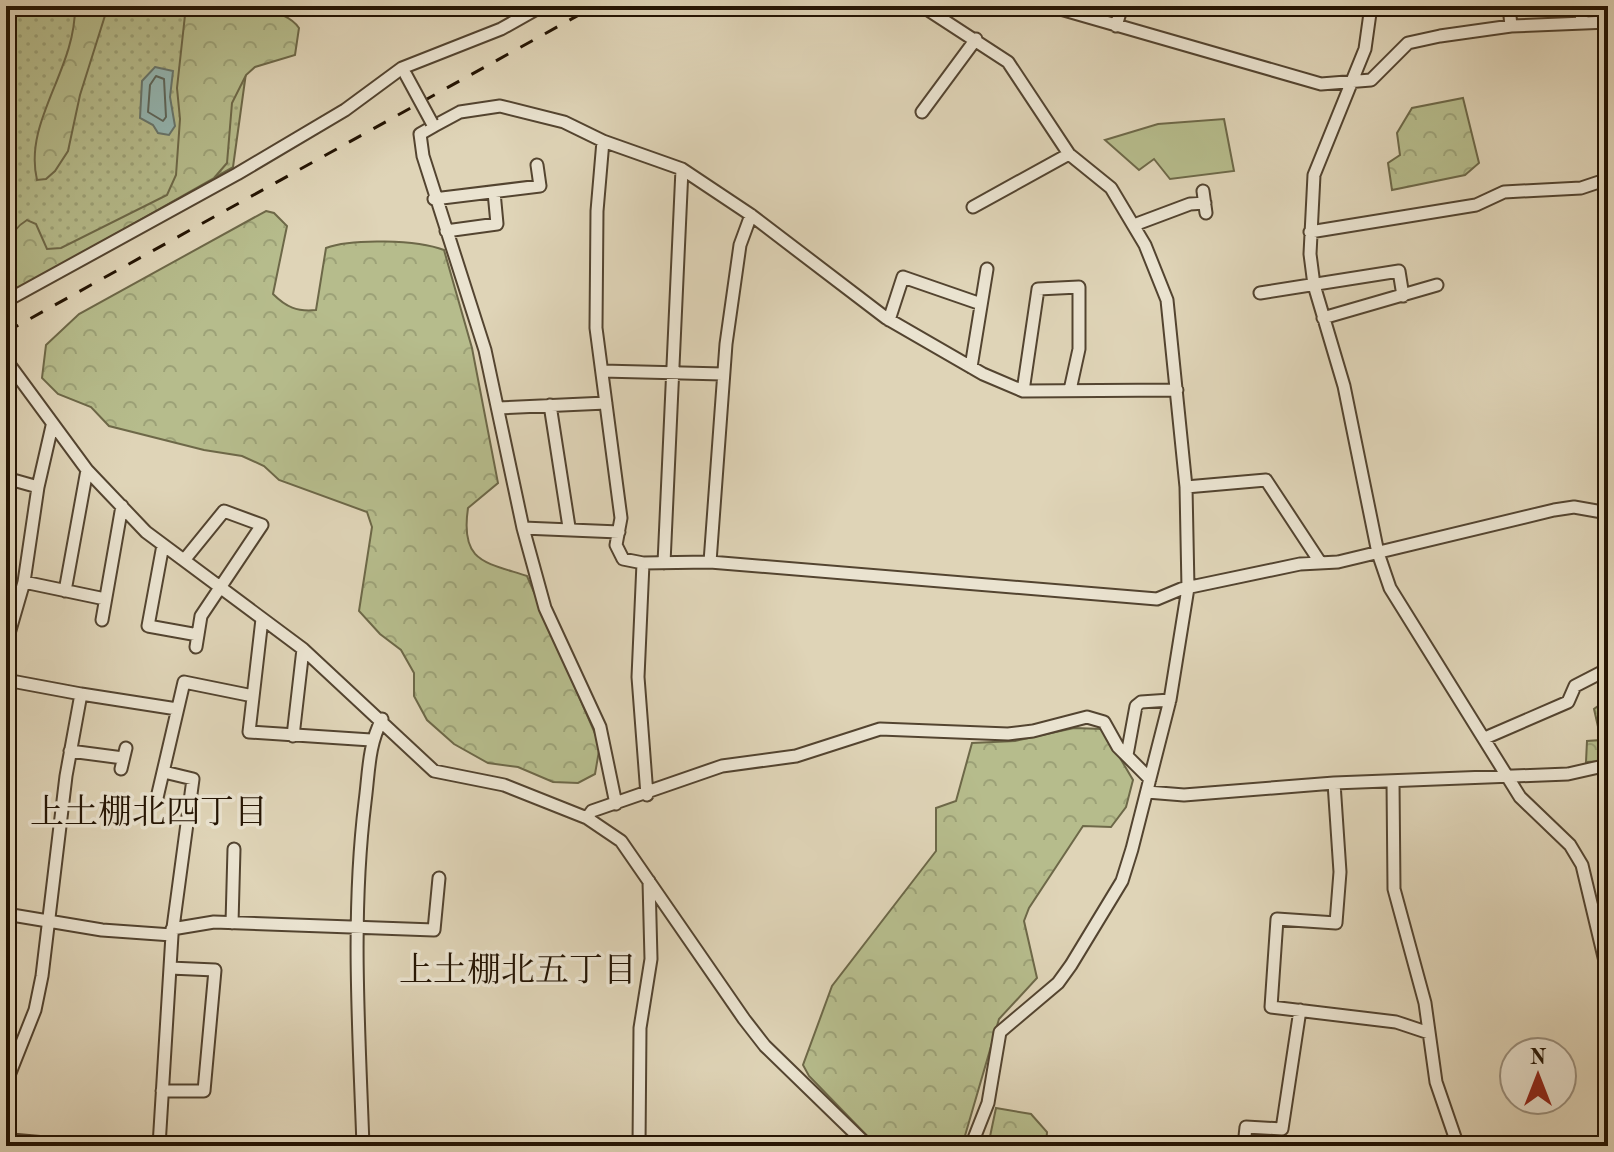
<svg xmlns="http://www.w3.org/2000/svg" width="1614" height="1152" font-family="'Old Standard TT','Noto Serif JP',serif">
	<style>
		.grass { fill: url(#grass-dots); stroke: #6d6848; stroke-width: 2 }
		.forest { fill: url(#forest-crowns); stroke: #6d6848; stroke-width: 2 }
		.park { fill: #b6bc8c; stroke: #6d6848; stroke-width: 2 }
		.water { fill: #94b7b3; stroke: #67766d; stroke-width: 2 }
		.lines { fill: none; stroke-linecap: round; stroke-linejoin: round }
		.shore { stroke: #5c665b; stroke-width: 2 }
		.minor-casing { stroke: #534430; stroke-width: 15 }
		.tertiary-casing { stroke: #534430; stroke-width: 18 }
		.minor { stroke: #eae3d0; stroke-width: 11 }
		.tertiary { stroke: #eae3d0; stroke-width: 14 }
		.rail { stroke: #241403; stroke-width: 3; stroke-dasharray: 14 14; stroke-linecap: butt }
		.minor-bridge-casing { stroke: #534430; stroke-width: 15; stroke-linecap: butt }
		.minor-bridge { stroke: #eae3d0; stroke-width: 11 }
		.labels { text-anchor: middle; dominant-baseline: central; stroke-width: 7; stroke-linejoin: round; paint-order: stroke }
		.neighbourhood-label { font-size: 34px; fill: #241403; stroke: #eae3d0 }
	</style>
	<defs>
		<pattern id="grass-dots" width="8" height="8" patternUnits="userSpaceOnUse" patternTransform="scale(2)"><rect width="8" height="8" fill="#b6bc8c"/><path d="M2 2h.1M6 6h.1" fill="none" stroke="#9ca177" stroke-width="1.8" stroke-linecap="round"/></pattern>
		<pattern id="forest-crowns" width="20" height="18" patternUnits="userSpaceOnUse" patternTransform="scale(2)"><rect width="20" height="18" fill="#b6bc8c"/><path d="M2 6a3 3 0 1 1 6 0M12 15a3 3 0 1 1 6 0" fill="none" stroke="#9ca177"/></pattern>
	</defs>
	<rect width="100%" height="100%" fill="#dfd4b7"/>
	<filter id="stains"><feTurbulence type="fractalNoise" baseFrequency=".0025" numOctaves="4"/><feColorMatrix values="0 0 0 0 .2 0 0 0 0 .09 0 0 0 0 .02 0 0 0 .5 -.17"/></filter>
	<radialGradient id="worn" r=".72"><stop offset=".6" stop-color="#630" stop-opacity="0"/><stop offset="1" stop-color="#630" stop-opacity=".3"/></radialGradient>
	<path class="grass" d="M6,6l249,2 -22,159 -227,129z"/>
	<path class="forest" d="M75,6h33l-28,89 -12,56 -13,20 -9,8 -9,1c-14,-59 39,-110 38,-174z
		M186,6c30,0 94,-5 113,22l-4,27 -40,12 -9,8 -14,28 -5,60 -13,15 -208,118c0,-30 -6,-60 21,-76l9,4 11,25 14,-1 106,-53 9,-20 4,-56 -3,-31z
		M1463,98l16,65 -14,12 -73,15 -4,-27 12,-8 -3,-22 15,-25z
		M266,211l8,2 13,13 -14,68c13,13 24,18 43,16l10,-62c26,-10 92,-8 118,2l28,98 26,135 -30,25c-8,54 16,54 59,68l73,169 -5,29 -17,9 -25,-1 -35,-15 -30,-4 -34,-19 -27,-24 -13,-24v-23l-13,-23 -21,-16 -21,-23 13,-84 -5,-15 -88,-32 -15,-14 -22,-10 -38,-6 -95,-24 -18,-19 -33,-13 -16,-16 4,-33 33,-31z
		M1608,699v145l-9,-12 6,-71 -19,1 1,-21 14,-1 -7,-31z
		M1074,728l29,1 30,51 -7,27 -15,20 -28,-1 -54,82 -5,13 13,57 -38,41 -37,127h-85l-68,-70 -6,-11 29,-79 104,-135v-43l20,-7 16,-58 43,-2z
		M996,1108l35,6 16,18 -1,14h-58z"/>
	<path class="park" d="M1224,119l10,52 -64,8 -16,-20 -15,11 -34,-30 53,-16z"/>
	<path class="water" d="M155,67l18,4 -3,26 5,29 -6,9 -11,-2 -5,-8 -13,-7 2,-37z"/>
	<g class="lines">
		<path class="shore" d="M156,76l8,3 2,38 -3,4 -15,-9 2,-27z"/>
		<defs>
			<path id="minor" d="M922,6l86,56 61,92 42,34 34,57 22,55 19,187 2,101 -18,112 -38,149 -10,32 -51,84 -13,18 -58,49 -12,71 -17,43
				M1050,6l271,78 50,-4 37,-37 32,-7 71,-10 97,-4
				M1371,6l-6,43 -51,126 -4,79 4,31 30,101 34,167 12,35 130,209 50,48 12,20 26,109
				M1509,6l2,20
				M1581,6l1,17
				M1116,26l6,-20
				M922,112l54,-73
				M432,123l2,3 -14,8 3,22 62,194 38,178 22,80 55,119 16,77
				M434,126l26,-14 40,-6 64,16 39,19 79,28 69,46 135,103 97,56 40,17 154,-1
				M603,141l-6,70 -1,117 25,190 -5,27 7,14 20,4 67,-1 447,37 24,-10 119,-25 38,-2 216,-52 20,-3 34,6
				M1203,191l3,22
				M434,199l106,-13 -3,-21
				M973,207l96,-53
				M1134,225l56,-21 15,-1
				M446,231l51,-7 -3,-32
				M1310,232l166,-27 28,-13 77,-4 27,-9
				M1260,293l139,-22 4,25
				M6,301l231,-127 108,-64 57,-42 99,-39 41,-23
				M1323,318l114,-33
				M889,320l14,-43 78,27
				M6,360l81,110 59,62 157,117 131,122 70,14 83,33 34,23 123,178 21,27 103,100
				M971,367l16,-98
				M602,371l121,3
				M1023,391l15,-102 41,-2v62l-9,41
				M550,405l19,122
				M498,408l108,-5
				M6,478l32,9
				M1186,487l80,-7 54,82
				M523,528l96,4
				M163,545l-15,81 50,9
				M185,559l39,-48 38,14 -61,91 -5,31
				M710,562l16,-218 14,-99 11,-30
				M643,563l-5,114 9,118
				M664,563l18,-394
				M24,582l81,17
				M65,591l22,-121
				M262,619l-13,113 122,8
				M102,620l20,-114
				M6,644l18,-62 14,-95 14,-61
				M6,680l75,14 -15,82 -24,200 -7,34 -29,73
				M81,694l96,15
				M293,736l10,-87
				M1485,738l83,-36 7,-16 33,-17
				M70,751l53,7
				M1127,755l9,-49 5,-4 29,-2
				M121,769l5,-21
				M1393,781l1,108 31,114 11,79 22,64
				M1334,783l6,89 -4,51 -59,-4 -6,88 125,15 33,11
				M1147,792l37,3 150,-12 234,-9 40,-9
				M156,802l28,-120 69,14
				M587,818l5,-7 130,-45 74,-10 84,-27 128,5 25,-3 54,-14 17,5 14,25 32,32
				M6,914l96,16 70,5
				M232,923l2,-74
				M172,929l42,-7 220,8 5,-52
				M162,1091h42l11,-121 -45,-2
				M159,1146l13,-211 21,-156 -29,-7
				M363,1146c-4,-115 -12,-230 2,-344 4,-30 3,-56 17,-83
				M639,1146l1,-118 11,-69 -2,-78
				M1244,1146l2,-19 36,2 18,-119"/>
			<path id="tertiary" d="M6,1141l56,5"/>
		</defs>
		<use href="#minor" class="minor-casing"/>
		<use href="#tertiary" class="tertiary-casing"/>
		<use href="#minor" class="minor"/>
		<use href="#tertiary" class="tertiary"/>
		<path class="rail" d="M6,332l589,-326"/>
		<defs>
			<path id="minor-bridge" d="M406,75l26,48"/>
		</defs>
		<use href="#minor-bridge" class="minor-bridge-casing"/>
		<use href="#minor-bridge" class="minor-bridge"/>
	</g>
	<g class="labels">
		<g class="neighbourhood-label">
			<text x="149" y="814">上土棚北四丁目</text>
			<text x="518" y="972">上土棚北五丁目</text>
		</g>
	</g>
	<rect width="1614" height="1152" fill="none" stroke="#dfd4b7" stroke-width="32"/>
	<rect x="8" y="8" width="1598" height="1136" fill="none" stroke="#241403" stroke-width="4"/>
	<rect x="16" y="16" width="1582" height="1120" fill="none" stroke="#241403" stroke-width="2"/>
	<g transform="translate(1538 1076)"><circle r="38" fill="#eae3d0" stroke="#9b907e" stroke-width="2"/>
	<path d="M0-6L14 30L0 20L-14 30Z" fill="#8f2418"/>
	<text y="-12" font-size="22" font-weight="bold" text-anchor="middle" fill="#241403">N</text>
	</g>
	<rect width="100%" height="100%" filter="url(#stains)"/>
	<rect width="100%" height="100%" fill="url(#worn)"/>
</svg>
